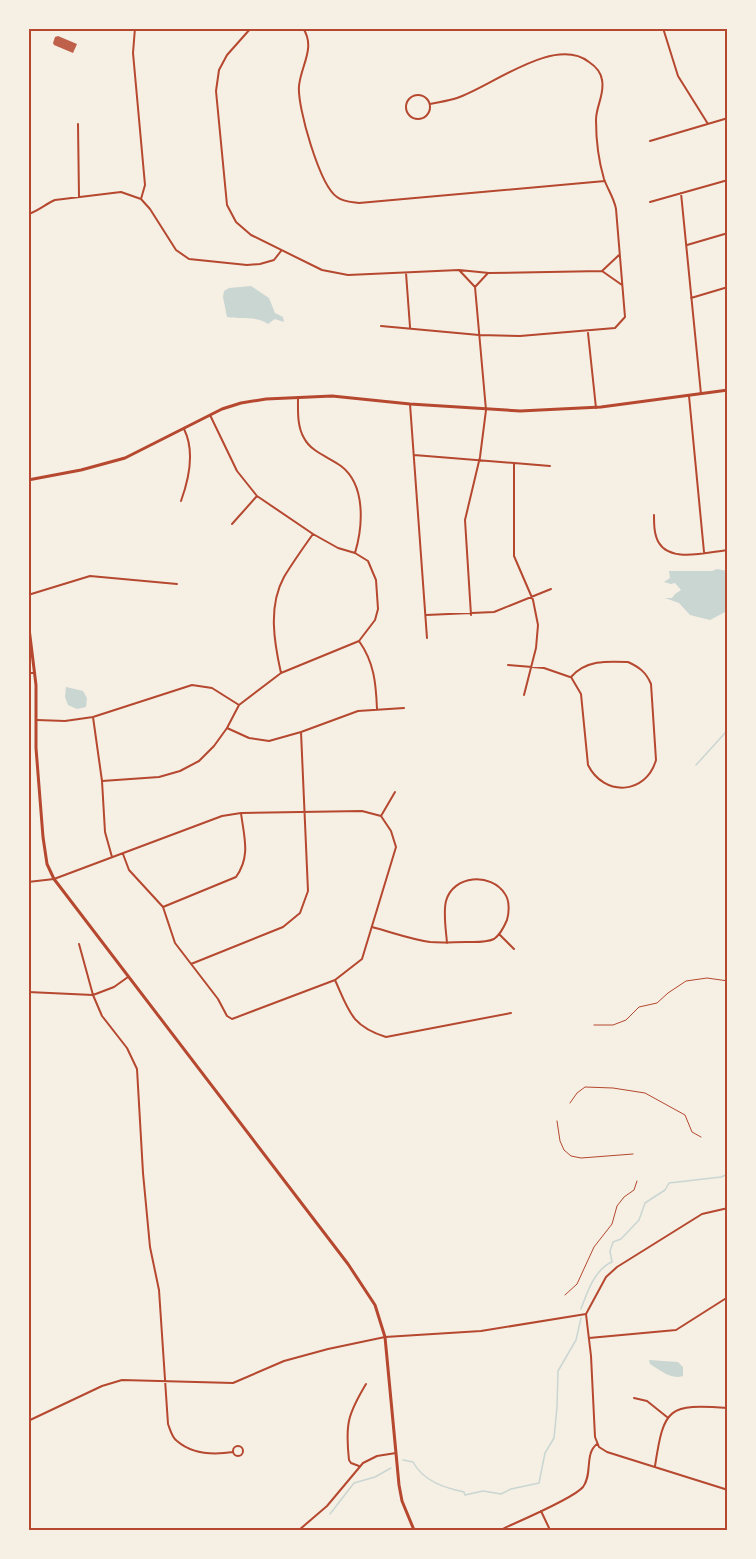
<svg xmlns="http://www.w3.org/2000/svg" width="756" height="1559" font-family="'Fira Sans',sans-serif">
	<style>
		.water { fill: #c9d6d2 }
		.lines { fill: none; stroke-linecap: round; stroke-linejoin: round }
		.stream { stroke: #c9d6d2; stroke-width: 1.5 }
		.building { fill: #bf614a }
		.path { stroke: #b5482f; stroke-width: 1 }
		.minor { stroke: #b5482f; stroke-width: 2 }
		.tertiary { stroke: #b5482f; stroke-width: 2 }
		.secondary { stroke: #b5482f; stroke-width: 3 }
		.neatline { fill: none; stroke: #b5482f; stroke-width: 2 }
	</style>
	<rect width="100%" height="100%" fill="#f6efe4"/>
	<path class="water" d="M251,286l18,12 6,15 8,4 1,5 -9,-3 -7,5c-12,-9 -28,-4 -41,-7l-4,-20 1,-6 5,-3z
		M717,569l10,2v40l-17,9 -20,-5 -11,-12 -14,-5h7l3,-4 6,-4 -6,-7 -4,1 -7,-2 6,-4 -1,-7h43z
		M66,687l17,4 4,7 -1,9 -9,2 -9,-4 -3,-8z
		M649,1360l29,2 5,5v9c-12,4 -23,-6 -33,-12z"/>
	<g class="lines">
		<path class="stream" d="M696,765l29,-32 3,-7
			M581,1309c6,-17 14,-40 31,-47l-2,-11 3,-9 8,-3 18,-19 6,-17 20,-13 4,-7 52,-6 7,-3
			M403,1460l10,2c10,19 32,26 51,30l1,3 18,-4 18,3 10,-5 28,-6 6,-30 9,-15 3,-31 1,-36 18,-31 5,-22
			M330,1514l24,-31 21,-6 16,-9"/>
	</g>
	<path class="building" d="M58,36l19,8 -4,9 -19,-8 -1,-2 2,-6z"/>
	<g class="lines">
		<path class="path" d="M594,1025h19l13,-5 13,-13 18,-4 11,-10 18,-12 21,-3 21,3
			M570,1103l7,-10 8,-6 28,1 32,5 40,22 7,17 9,5
			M557,1121l3,20 4,9 7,6 10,2 52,-4
			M565,1295l12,-11 17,-37 18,-23 5,-18 7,-9 10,-7 3,-9"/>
		<path class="minor" d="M135,28l-2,25 12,132 -4,14
			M251,28l-24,27 -8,15 -3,21 11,114 9,17 15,13 71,35 26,5 111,-5 30,3 113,-2 17,-16
			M303,28c13,20 -2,37 -4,58 -2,21 21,100 38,111 6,5 15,5 22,6l246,-22
			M663,28l15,48 30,48
			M406 107a12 12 0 1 1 24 0a12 12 0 1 1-24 0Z
			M78,124l1,73
			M650,141l78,-23
			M681,193l20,201
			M650,202l78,-22
			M28,214c11,-3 17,-10 27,-14l66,-8 20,7 9,10 26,41 13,9 58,6 13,-1 14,-4 7,-9
			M687,245l41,-12
			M459,270l16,17 11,123 -6,47 -15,63 6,95
			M602,271l20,14
			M406,273l4,54
			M475,287l13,-14
			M691,298l37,-11
			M381,326l98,9 41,1 95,-8 10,-11 -9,-108c-2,-11 -8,-19 -12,-30 -5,-17 -8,-40 -8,-59 0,-14 9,-26 6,-40 -1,-8 -7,-14 -13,-18 -35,-27 -98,25 -132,36 -9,3 -18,4 -27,6
			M588,333l8,75
			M689,396l15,156
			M298,397c0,14 -1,29 6,41 7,14 25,19 37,28 25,19 22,60 14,87
			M410,404l17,234
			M414,455l136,11
			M514,464v92l19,44 5,25 -2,23 -12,47
			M181,501c8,-22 14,-50 3,-72
			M654,515c0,9 0,20 5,28 12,20 49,9 69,7
			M232,524l25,-28
			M28,595l62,-19 87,8
			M426,615l68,-3 57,-23
			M359,641c15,21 17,42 18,68
			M628,662c11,5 18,10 23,22l5,76c-10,35 -52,37 -68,5l-7,-71 -10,-17c15,-17 35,-16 57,-15z
			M508,665l36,3 26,9
			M28,673h7
			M281,673c-7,-31 -13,-67 3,-96 9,-15 19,-29 29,-43
			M93,717l9,64 3,51 7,25
			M37,720l28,1 28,-4 99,-32 20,3 27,17
			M227,728l22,10 20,3 32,-9 57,-21 46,-3
			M102,781l57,-4 21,-6 19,-10 15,-15 13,-18 12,-23 42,-32 78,-32 16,-21 3,-11 -2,-29 -8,-19 -13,-8 -17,-5 -25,-14 -56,-38 -20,-25 -27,-56
			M381,816l14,-24
			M28,882l26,-3 168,-63 19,-3 121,-2 19,5 10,15 5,16 -34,112 -27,21 -103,39 -5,-3 -9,-17 -43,-56 -12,-36 -34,-37 -6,-16
			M163,907l73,-30c15,-21 8,-40 5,-64
			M372,927c19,5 38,12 58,15 12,1 24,0 36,0 9,0 19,1 28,-3 6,-4 10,-12 13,-19 2,-7 3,-19 -2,-26 -14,-22 -52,-19 -59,7 -3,12 0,29 1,42
			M499,934l15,15
			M79,944l14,51 9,21 25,32 10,21 6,104 7,74 9,43 9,134c2,5 4,14 9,17 15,13 37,14 56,11
			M191,964l92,-37 17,-14 8,-22 -7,-159
			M335,980c14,31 16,46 51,57l125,-24
			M28,992l65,3 21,-8 14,-10
			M586,1314l5,42 4,81 4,10 8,5 121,38
			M589,1338l87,-8 52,-33
			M634,1398l13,3 20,16
			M28,1421l74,-35 20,-6 111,3 51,-22 44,-12 57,-12
			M233 1451a5 5 0 1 1 10 0a5 5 0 1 1-10 0Z
			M359,1466l-8,-3 -2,-3c-4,-36 -1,-46 17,-76
			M655,1466c9,-59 13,-62 73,-58
			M541,1511l9,19
			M500,1530c17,-8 73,-31 83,-43 10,-13 1,-33 14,-43"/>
		<path class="tertiary" d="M385,1337l96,-6 105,-17 20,-37 11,-10 85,-53 26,-6
			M299,1530l28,-24 36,-43 14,-7 19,-3"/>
		<path class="secondary" d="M28,480l53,-10 44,-12 97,-49 19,-6 25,-4 66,-3 78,8 110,7 81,-4 127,-17
			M28,620l8,65v63l7,89 4,27 7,15 294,385 27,41 10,32 14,148 3,16 12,29"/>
	</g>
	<rect width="756" height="1559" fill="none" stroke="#f6efe4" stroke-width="60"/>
	<rect x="30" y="30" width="696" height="1499" class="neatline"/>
</svg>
